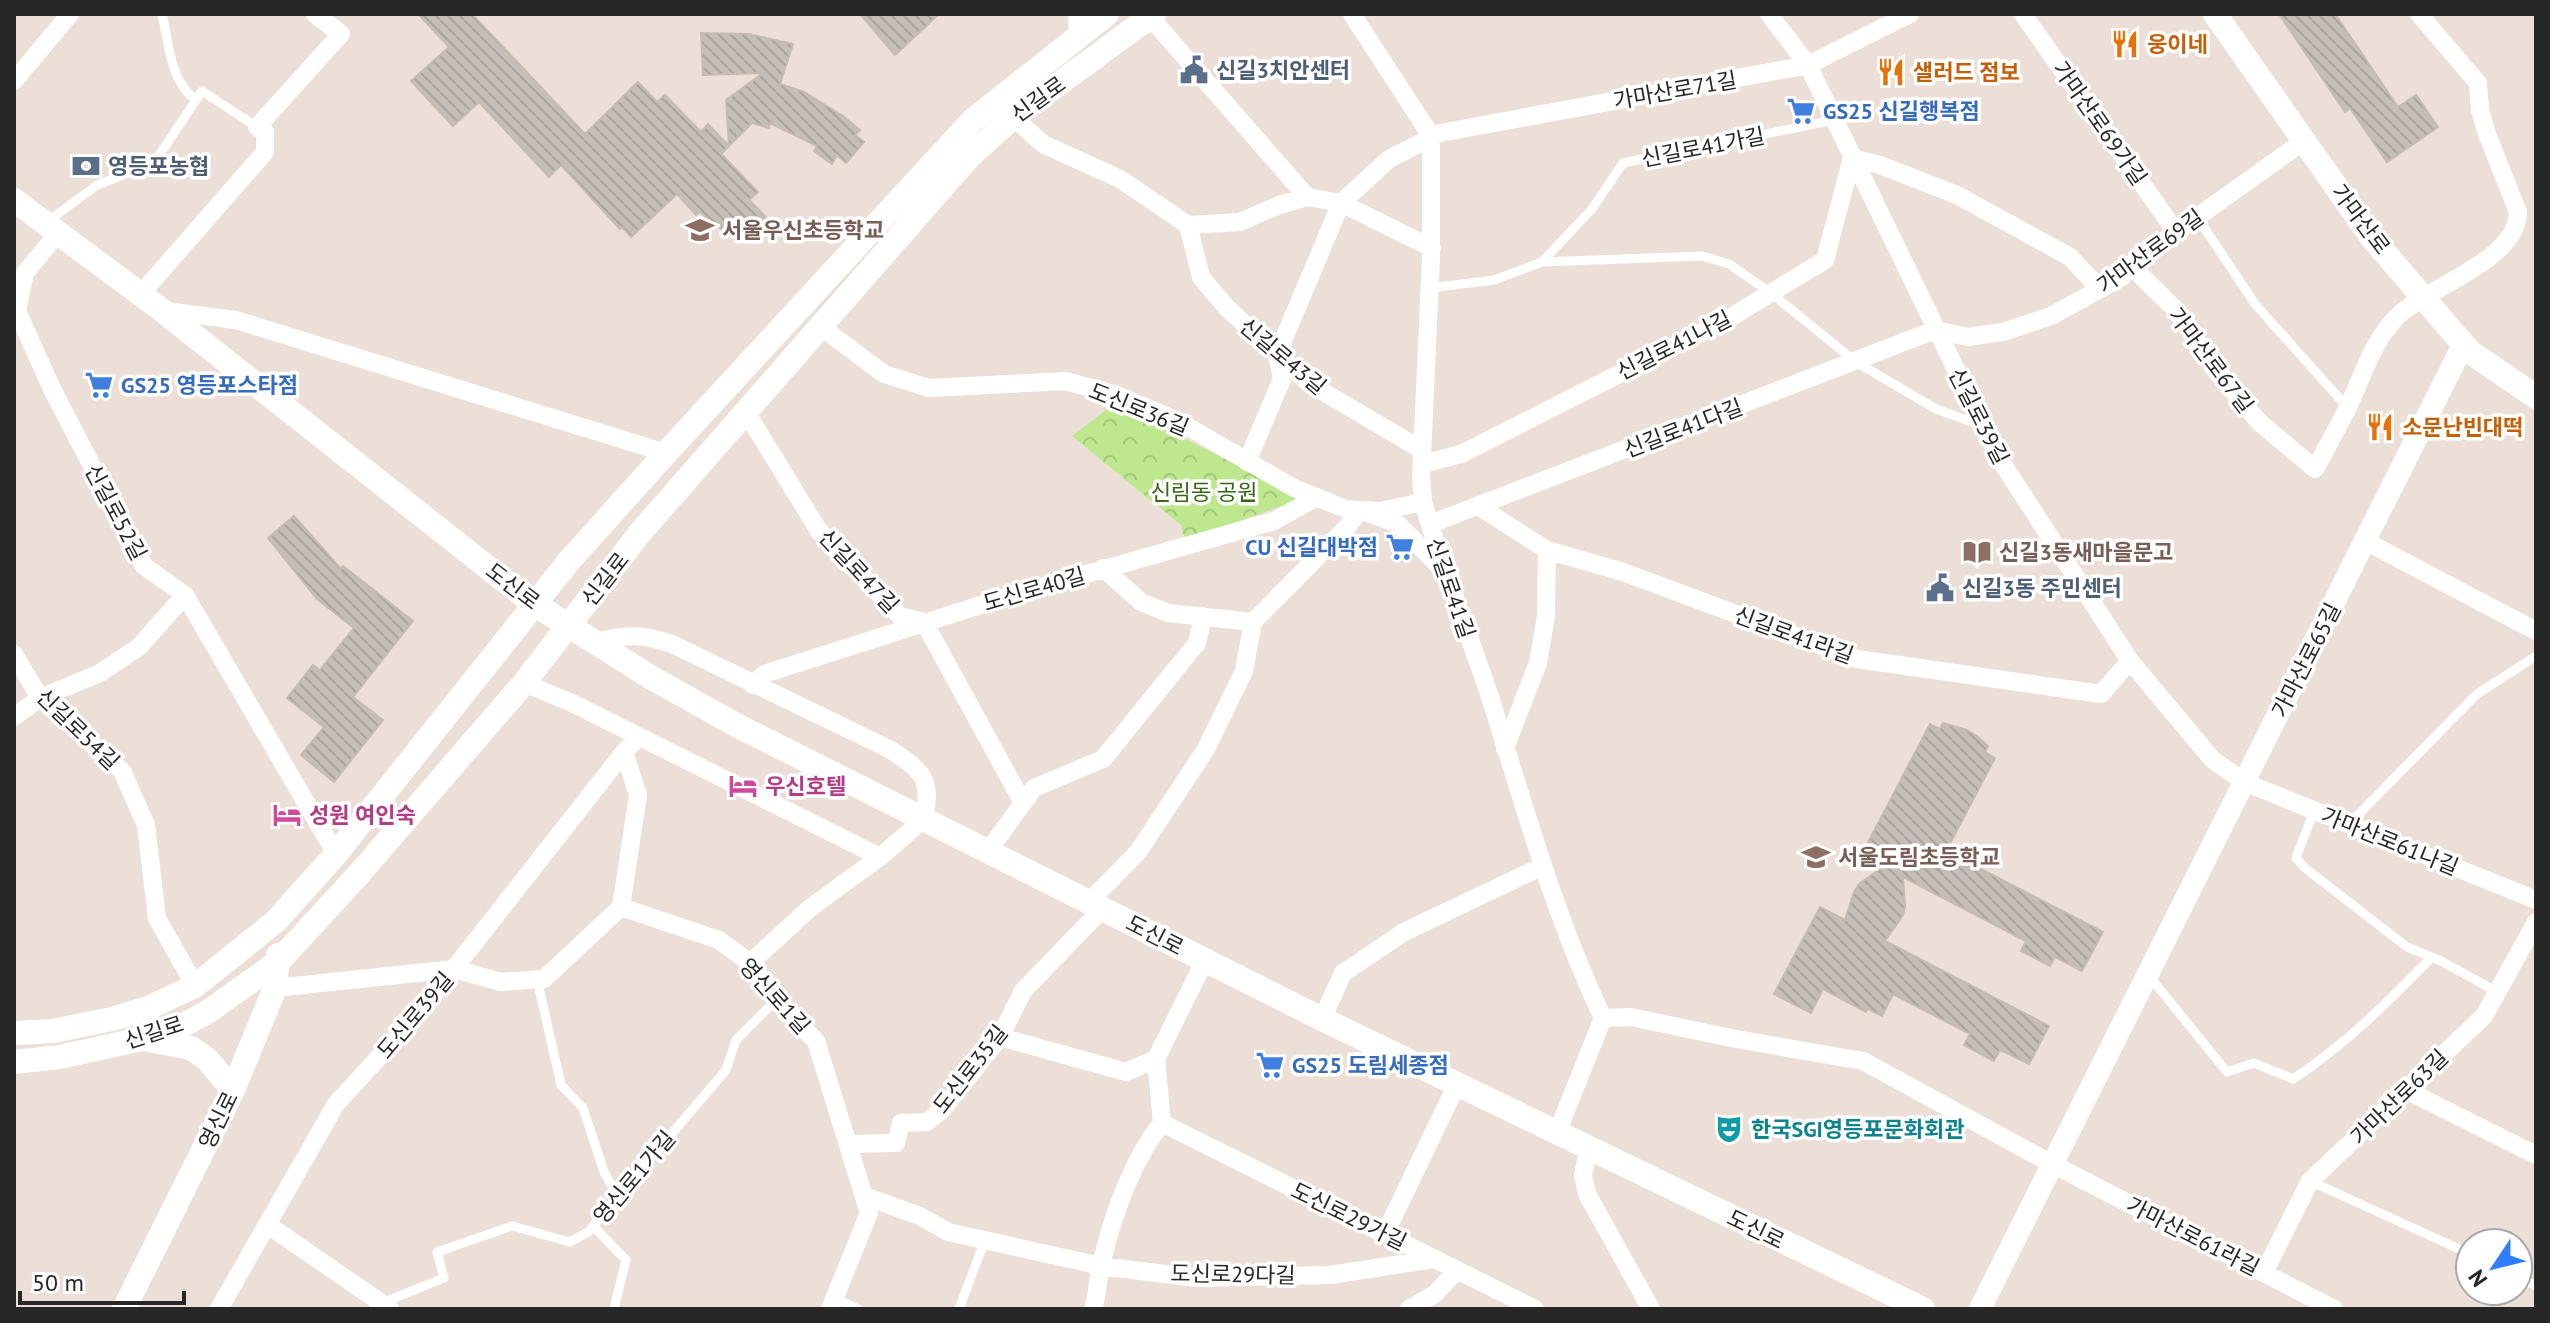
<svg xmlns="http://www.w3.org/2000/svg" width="2550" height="1323" font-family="'PT Sans','Noto Sans KR',sans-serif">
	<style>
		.park { fill: url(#park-crowns) }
		.building { fill: url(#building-back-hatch); stroke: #c7bbb1; stroke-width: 2 }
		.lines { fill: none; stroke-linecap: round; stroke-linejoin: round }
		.service { stroke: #fff; stroke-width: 9 }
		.minor { stroke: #fff; stroke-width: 18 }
		.tertiary { stroke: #fff; stroke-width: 22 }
		.secondary { stroke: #fff; stroke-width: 24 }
		.labels { text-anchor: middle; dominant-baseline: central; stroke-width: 7; stroke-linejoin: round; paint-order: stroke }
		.food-label { font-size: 22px; font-weight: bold; fill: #c56008; stroke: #fff; text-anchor: start }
		.service-label { font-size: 22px; font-weight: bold; fill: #4e5e75; stroke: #fff; text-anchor: start }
		.street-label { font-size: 22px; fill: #272727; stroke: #fff }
		.shop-label { font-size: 22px; font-weight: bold; fill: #366cbe; stroke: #fff; text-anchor: start }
		.education-label { font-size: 22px; font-weight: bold; fill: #785e54; stroke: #fff; text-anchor: start }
		.park-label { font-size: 22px; fill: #346813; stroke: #fff }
		.hotel-label { font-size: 22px; font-weight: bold; fill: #b23c85; stroke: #fff; text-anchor: start }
		.culture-label { font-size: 22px; font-weight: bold; fill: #0d838f; stroke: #fff; text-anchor: start }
	</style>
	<defs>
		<pattern id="park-crowns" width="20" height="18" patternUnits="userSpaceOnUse" patternTransform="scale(2)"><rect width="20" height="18" fill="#bde88e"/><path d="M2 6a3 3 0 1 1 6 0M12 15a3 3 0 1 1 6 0" fill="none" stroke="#a2c77a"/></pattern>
		<pattern id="building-back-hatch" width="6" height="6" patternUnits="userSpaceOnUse" patternTransform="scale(2)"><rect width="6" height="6" fill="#c5beb6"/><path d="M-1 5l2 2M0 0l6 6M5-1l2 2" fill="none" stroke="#a9a39c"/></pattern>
	</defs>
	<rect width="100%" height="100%" fill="#ecdfd7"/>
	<path class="park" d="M1114,404l190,94 -119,42 -4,-15 -109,-89z"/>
	<path class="building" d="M418,14h54l113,120 53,-52 19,20 8,-7 36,37 7,-8 21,22 -8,8 37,38 -9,8 18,18 -21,20 -3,-2 -6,6 -37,-30 -4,3 -19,-21 -46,43 -9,-10 -2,2 -59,-64 -12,12 -70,-75 -26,24 -42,-45 38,-34z
		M860,14h79l-44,41z
		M2279,14h56l63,93 18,-12 22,32 -51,35 -37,-54 -5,4z
		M701,33l48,1 44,10 -13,40 24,8 39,24 17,14 -5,5 9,7 -18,21 -9,-8 -5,9 -18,-13 3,-5 -47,-23 -1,5 -17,-5 -23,23 -3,-46 37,-27 -60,2z
		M294,516l47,53 2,-3 70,55 -60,76 30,23 -49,62 -33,-27 23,-28 -37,-29 26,-33 7,5 34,-42 -37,-29 -49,-61z
		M1943,723l24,7 11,7 10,9 -3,6 10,6 -49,93 157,81 -21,39 -27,-14 -5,9 -29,-15 5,-10 -123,-64 2,29 -2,9 -18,26 164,85 -20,38 -29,-14 -6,11 -30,-16 6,-11 -77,-40 -11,22 -14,-7 -2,3 -43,-23 -12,24 -37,-19 46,-87 25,13 9,-28 5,-8 24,-17 -22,-11 69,-132 10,5z"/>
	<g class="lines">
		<path class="service" d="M162,14c6,26 9,71 34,85
			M2197,217l58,87 93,104
			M47,222l50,-37 57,-22 48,-72 55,36
			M1542,262l160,-6 27,8 42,29 85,69 80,47 47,17
			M1430,288l64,-8 48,-18 50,-53 31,-46 211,-43
			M2314,811l-18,47 9,10 102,79 34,14 58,32
			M2349,824l128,-130 59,-38
			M2149,976l78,96 27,-9 39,16c52,-34 95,-77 139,-122
			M537,979l24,106 22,23 21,64 14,25
			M2310,1181l160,73
			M593,1226l33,34 -12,49
			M2518,1277l18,9
			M835,1298l23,11
			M382,1303l62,-25 -7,-26 75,-26 58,16 18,-10 138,-162 10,-30 40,-40
			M959,1309l26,-69"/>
		<path class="minor" d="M1077,14l1,23
			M1352,14l79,122v122l-10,220 2,24c20,68 47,134 69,201 33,106 63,214 111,315l-46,115
			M1769,14l39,51 191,393 131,203 82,98 32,23 292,118
			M2023,14l153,218
			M1150,17l157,180
			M14,81l56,-67
			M1013,117l30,27 77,35 68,46 52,-3 39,-17 28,-8 34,6 91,45
			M1188,225l13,52 25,30 84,77 112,66
			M58,233l-33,40 -8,38 36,80 91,175 41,29 151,259
			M2130,265l47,46 39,60 43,51 56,47c11,-20 22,-40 32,-60 16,-33 26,-71 54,-96 32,-28 117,-54 117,-101l-31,-78 -7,-24 -2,-27 -59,-69
			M141,294l124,-142v-20l-8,-5 84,-93 -26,-20
			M165,311l71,9 430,133
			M821,327l63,47 45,14 136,-7 52,14 61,26 116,67 52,21 14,1 38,14 43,44
			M746,412l73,119 81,85 24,6 99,181
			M1247,462l35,-83 -5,-24 64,-152 48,-44 51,-26 368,-68 102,-51
			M1422,464l39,-10 267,-135 97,-59 27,-102 28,7 77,30 113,62 30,32
			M1478,506l69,44 76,22 234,87 244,35 29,-33
			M1430,524l505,-194 33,7 35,-5 48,-16 71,-39 8,-12 174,-124
			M2365,541l171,90
			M1103,568l38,34 27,11 85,9
			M596,642c31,-8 46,-8 76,2l219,106c33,22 41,30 33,69l-44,38 -70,51 -60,55
			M14,654l26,44 82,73 24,54 11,93 38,68
			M524,683l48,20 308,154
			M753,685l11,-11 245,-78 265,-75 43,-24
			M14,717l26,-19 60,-25 39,-26 46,-52
			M1505,748l33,-85 8,-47 1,-66
			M988,851l46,-63 69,-29 94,-116 6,-27
			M1089,902l49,-50 68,-103 38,-78 9,-49 94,-95 13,-17 20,1 43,-9
			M621,907l17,-112 -14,-43
			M275,988l179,-19 47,13 43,-3 77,-72 98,33 31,23 26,37 40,41 53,172 -39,96
			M1603,1018l28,-1 105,22 127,22 189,103 282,145
			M1322,1019l21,-46 61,-41 139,-66
			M1000,1037l126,35 30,-13
			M2406,1090l130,65
			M1162,1123l373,186
			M1162,1123l-6,-64 49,-99
			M848,1144l48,-1 5,-20 26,-1 16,-13 57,-72 23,-46 80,-83
			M1589,1148l-6,27 4,19 64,115
			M864,1196l56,20 28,16 153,34 96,12 133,-3 104,-16
			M268,1225l122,84
			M1385,1234l72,-150
			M2264,1273l46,-92 174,-165 52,-94
			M219,1309l117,-205 81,-88 207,-264 14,-14
			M1093,1309c5,-14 4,-29 8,-43 10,-46 31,-106 61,-143
			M1409,1309l26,-15 22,-24"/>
		<path class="tertiary" d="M1980,1309l483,-964"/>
		<path class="secondary" d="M2215,14l157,224 98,114 66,45
			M14,200l149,111 371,293 118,74 86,48 584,293 601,290
			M14,1033l39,-2 59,-12 36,-11 47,-22 81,-65 60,-67 233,-293 97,-108 307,-333 134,-106
			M148,1040l43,8 16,11 26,31
			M14,1062l46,-5 81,-18 39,-12 29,-16 69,-49 81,-88 165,-191 115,-149 329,-376 45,-41 141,-103
			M124,1309l109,-219 42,-102 3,-33"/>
	</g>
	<defs>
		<symbol id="restaurant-bare" viewBox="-9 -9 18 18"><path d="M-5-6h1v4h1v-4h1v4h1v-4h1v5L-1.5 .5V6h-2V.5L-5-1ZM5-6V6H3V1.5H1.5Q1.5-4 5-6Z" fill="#e8710a" stroke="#fff" stroke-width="2.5" paint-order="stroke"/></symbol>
		<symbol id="civic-bare" viewBox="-9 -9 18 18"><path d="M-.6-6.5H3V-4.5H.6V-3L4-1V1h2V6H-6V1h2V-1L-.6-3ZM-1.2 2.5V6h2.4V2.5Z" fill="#5c6f8a" stroke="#fff" stroke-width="2.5" paint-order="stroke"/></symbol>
		<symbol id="supermarket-bare" viewBox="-9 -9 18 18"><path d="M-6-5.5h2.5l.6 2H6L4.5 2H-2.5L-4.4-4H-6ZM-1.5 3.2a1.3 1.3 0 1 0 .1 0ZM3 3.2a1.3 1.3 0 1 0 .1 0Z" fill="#3f7fe0" stroke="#fff" stroke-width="2.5" paint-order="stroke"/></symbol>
		<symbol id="bank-bare" viewBox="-9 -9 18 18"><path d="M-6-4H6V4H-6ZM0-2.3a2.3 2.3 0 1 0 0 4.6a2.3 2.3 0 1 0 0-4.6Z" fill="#5c6f8a" stroke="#fff" stroke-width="2.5" paint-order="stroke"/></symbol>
		<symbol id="school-bare" viewBox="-9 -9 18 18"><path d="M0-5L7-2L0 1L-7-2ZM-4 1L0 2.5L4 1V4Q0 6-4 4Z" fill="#8d6e63" stroke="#fff" stroke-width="2.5" paint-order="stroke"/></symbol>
		<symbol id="library-bare" viewBox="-9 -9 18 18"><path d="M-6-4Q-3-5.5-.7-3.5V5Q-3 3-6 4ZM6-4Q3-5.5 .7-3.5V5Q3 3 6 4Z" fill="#8d6e63" stroke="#fff" stroke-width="2.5" paint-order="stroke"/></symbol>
		<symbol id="hotel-bare" viewBox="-9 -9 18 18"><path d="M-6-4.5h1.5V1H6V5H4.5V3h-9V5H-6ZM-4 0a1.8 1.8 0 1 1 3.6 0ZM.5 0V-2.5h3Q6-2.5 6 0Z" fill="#d1479c" stroke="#fff" stroke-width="2.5" paint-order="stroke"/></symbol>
		<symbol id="theatre-bare" viewBox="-9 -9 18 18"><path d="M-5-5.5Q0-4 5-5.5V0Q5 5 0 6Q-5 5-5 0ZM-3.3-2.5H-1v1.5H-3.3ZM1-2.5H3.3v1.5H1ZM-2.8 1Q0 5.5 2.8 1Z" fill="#0f9aa8" stroke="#fff" stroke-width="2.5" paint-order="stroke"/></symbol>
	</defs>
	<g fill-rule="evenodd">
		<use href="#restaurant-bare" x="2105" y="24" width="40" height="40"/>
		<use href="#civic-bare" x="1174" y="50" width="40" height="40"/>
		<use href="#restaurant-bare" x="1871" y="52" width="40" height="40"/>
		<use href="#supermarket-bare" x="1781" y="91" width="40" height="40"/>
		<use href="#bank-bare" x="66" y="146" width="40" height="40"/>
		<use href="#school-bare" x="680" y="210" width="40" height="40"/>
		<use href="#supermarket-bare" x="79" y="365" width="40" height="40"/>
		<use href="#restaurant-bare" x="2360" y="407" width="40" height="40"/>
		<use href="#supermarket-bare" x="1380" y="527" width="40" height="40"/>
		<use href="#library-bare" x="1957" y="532" width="40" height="40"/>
		<use href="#civic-bare" x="1920" y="568" width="40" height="40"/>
		<use href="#hotel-bare" x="723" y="766" width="40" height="40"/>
		<use href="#hotel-bare" x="267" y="795" width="40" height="40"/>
		<use href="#school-bare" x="1796" y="837" width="40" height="40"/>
		<use href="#supermarket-bare" x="1250" y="1045" width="40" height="40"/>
		<use href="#theatre-bare" x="1709" y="1109" width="40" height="40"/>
	</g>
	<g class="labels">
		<g class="food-label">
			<text x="2147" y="44">웅이네</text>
			<text x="1913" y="72">샐러드 점보</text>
			<text x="2402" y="427">소문난빈대떡</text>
		</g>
		<g class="service-label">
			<text x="1216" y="70">신길3치안센터</text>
			<text x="108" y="166">영등포농협</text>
			<text x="1962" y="588">신길3동 주민센터</text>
		</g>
		<g class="street-label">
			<text transform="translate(1675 90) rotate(-10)">가마산로71길</text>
			<text transform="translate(1038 99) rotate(-36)">신길로</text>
			<text transform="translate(2100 123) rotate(55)">가마산로69가길</text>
			<text transform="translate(1703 147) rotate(-11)">신길로41가길</text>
			<text transform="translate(2361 219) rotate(53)">가마산로</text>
			<text transform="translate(2150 251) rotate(-36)">가마산로69길</text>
			<text transform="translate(1674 345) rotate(-27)">신길로41나길</text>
			<text transform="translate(1283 356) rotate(40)">신길로43길</text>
			<text transform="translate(2211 360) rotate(53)">가마산로67길</text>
			<text transform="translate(1139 409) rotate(22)">도신로36길</text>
			<text transform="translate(1979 416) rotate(63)">신길로39길</text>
			<text transform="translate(1683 428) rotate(-21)">신길로41다길</text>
			<text transform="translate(116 512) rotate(62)">신길로52길</text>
			<text transform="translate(859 571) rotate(47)">신길로47길</text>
			<text transform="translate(605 579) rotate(-52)">신길로</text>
			<text transform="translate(513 586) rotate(37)">도신로</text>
			<text transform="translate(1451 588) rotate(71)">신길로41길</text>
			<text transform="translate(1034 589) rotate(-16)">도신로40길</text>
			<text transform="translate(1794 635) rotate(20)">신길로41라길</text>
			<text transform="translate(2306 660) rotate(-63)">가마산로65길</text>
			<text transform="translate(78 729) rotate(44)">신길로54길</text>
			<text transform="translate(2390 841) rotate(22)">가마산로61나길</text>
			<text transform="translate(1155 935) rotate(27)">도신로</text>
			<text transform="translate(775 996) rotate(48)">영신로1길</text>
			<text transform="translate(415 1015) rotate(-50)">도신로39길</text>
			<text transform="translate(154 1032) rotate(-18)">신길로</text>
			<text transform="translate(970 1069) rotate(-52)">도신로35길</text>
			<text transform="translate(2399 1097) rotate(-44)">가마산로63길</text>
			<text transform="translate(218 1120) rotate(-64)">영신로</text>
			<text transform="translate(634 1177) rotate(-50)">영신로1가길</text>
			<text transform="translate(1349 1216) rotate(26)">도신로29가길</text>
			<text transform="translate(1756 1229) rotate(26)">도신로</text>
			<text transform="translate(2193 1236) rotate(27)">가마산로61라길</text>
			<text transform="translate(1233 1274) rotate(1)">도신로29다길</text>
		</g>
		<g class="shop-label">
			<text x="1823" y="111">GS25 신길행복점</text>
			<text x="121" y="385">GS25 영등포스타점</text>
			<text x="1378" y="547" text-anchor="end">CU 신길대박점</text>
			<text x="1292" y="1065">GS25 도림세종점</text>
		</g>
		<g class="education-label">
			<text x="722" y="230">서울우신초등학교</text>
			<text x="1999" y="552">신길3동새마을문고</text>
			<text x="1838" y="857">서울도림초등학교</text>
		</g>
		<g class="park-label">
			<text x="1204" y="492">신림동 공원</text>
		</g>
		<g class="hotel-label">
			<text x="765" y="786">우신호텔</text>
			<text x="309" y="815">성원 여인숙</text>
		</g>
		<g class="culture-label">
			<text x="1751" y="1129">한국SGI영등포문화회관</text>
		</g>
	</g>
	<rect width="2550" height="1323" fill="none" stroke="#272727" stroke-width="32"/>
	<g transform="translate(2494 1267) rotate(235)"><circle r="38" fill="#ffffff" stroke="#a9a9a9" stroke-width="2"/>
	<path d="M0-6L14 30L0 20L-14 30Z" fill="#317dff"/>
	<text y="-12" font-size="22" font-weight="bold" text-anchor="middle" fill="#272727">N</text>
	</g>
	<path d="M20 1291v12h164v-12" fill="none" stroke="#272727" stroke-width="4"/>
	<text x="32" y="1291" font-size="24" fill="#272727" stroke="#ffffff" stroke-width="6" paint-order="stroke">50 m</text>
</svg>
